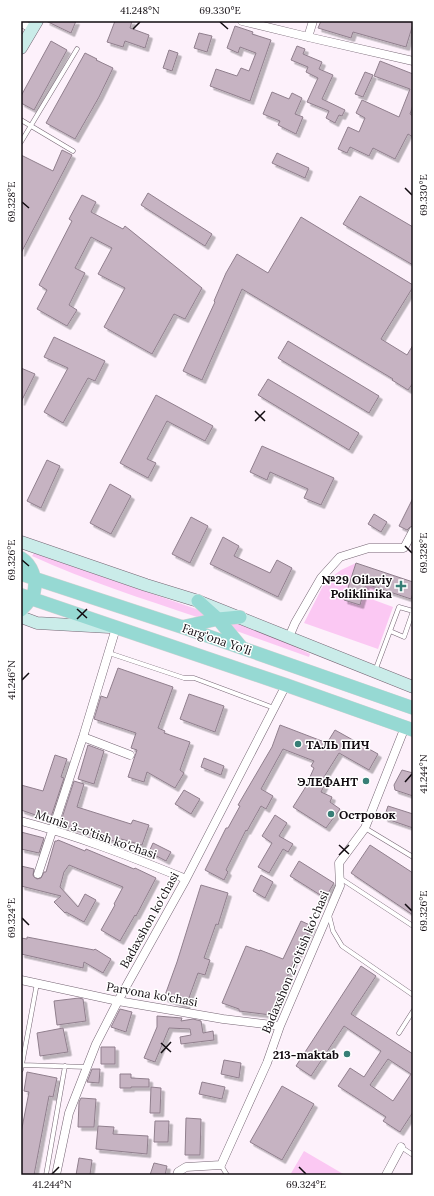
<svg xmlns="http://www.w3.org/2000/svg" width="434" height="1196" font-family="Lora,serif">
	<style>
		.green { fill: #fbc8f3 }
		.building { fill: #c6b3c2; stroke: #907f8d; fill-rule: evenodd; filter: url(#shadow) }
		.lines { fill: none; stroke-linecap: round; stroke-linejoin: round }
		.lane-casing { stroke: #756573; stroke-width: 5 }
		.street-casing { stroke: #756573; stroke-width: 9 }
		.secondary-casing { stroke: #756573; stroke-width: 13 }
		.primary-casing { stroke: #d4d3d4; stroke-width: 14 }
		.lane { stroke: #fff; stroke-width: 4 }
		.street { stroke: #fff; stroke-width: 8 }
		.secondary { stroke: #caece9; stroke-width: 12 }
		.primary { stroke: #96d9d3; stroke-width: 13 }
		.ticks { fill: none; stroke: #110b10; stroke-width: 1.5 }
		.poi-dot { fill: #377e76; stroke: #fff; stroke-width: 1.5 }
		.labels { text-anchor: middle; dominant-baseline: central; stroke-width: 3; stroke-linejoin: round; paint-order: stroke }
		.poi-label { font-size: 12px; font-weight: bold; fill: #110b10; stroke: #fff; text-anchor: end }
		.street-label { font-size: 12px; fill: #110b10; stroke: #fff }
		.neatline { fill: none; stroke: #110b10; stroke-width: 1.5 }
		.ticks-label { font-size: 10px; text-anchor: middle; fill: #110b10 }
	</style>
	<defs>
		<filter id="shadow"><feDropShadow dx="3.5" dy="3.5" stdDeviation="0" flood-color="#0004"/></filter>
	</defs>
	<rect width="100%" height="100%" fill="#fdf1fb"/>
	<path class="green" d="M34,553l168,58 3,5 -5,2c-56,-19 -114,-37 -168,-62z
		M356,563l-12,37 16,5 6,-21 11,4 -3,12 19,7 -15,42 -74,-26 21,-41 16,-12z
		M234,622l43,16 33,16 -1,3 -78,-28 -1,-4z
		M304,1151l41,24h-55z"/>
	<path class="building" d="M46,21h30l-5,12z
		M115,21h17l-2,7 19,7 -4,13 -20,-7 -2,6 -16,-5z
		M321,21h92v3l-7,23 -53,-15 -2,6 -33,-10z
		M235,26l18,6 -1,2 19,6 -21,61 -40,-15 6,-17 21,7 4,-8 8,3 7,-18 -16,-6 -2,6 -11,-5z
		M199,33l13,3 -5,16 -13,-4z
		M51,41l16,9 -33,60 -13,-7v-7z
		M297,46l8,3 -2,5 19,8 -3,7 14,6 -11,24 23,11 -3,6 -3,-1 -4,8 -9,-5 3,-7 -22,-9 11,-24 -12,-6 2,-5 -17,-7z
		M169,50l9,3 -6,18 -9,-3z
		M85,53l12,6 -1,1 17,8 -14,29 -24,42 -29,-16z
		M380,61l33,13v31l-3,9 3,2v21l-5,-3 -13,25 -22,-11 -4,8 -19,-9 -3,6 -9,-4 10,-22 11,5 6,-14 -9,-5 6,-13 37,17 11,-28 -36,-13z
		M365,72l8,3 -10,22 -8,-3z
		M272,92l17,7 3,-6 10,5 -7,16 8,3 -7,17 -18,-9 2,-4 -17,-7z
		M62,150l10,5 -51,98v-98l32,16z
		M277,153l32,15 -4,10 -33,-15z
		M148,193l64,41 -7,12 -64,-41z
		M82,195l14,7 -5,10 32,17 2,-3 77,62 -17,31 -11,-5 -22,40 -48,-27 21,-39 -27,-14 14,-26 -21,-11 -16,31 10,5 -16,32 8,5 -10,16 -30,-17 10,-19 -8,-5 33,-64 -3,-2z
		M360,196l53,31v38l-70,-41z
		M301,217l112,68v2l-32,52 26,16 6,-10v38l-5,7 -16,-10 1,-1 -151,-90 -13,30 -27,61 -19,-9 32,-69 -1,-1 12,-28 11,-19 31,19z
		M54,337l51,24 -10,20 -7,-3 -25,45 -19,-11 24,-44 -24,-11z
		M288,341l91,55 -10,17 -91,-55z
		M21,368l14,6 -14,28z
		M268,379l91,54 -10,17 -91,-55z
		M156,395l57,31 -8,15 -38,-20 -20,38 9,4 -8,15 -28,-15z
		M262,446l72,32 -13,27 -17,-7 4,-9 -38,-17 -3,8 -17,-8z
		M47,460l13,6 -19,42 -14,-7z
		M110,484l21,12 -20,38 -21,-11z
		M413,498v28l-3,1 -3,3 -8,-4z
		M374,514l13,8 -6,10 -13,-8z
		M191,517l17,9 -18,37 -18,-9z
		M223,537l16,9 -5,10 36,17 7,-13 15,8 -14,29 -68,-33z
		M356,563l57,19v11l-2,6 -45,-15 -6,21 -16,-5z
		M118,668l55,19 -15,41 7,3 -1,2 26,9 -10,28 4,3 -9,15 -28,-16 -3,10 -16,-5 9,-27 -6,-2 5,-15 -42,-14 7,-23 6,2z
		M189,694l35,12 -9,26 -35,-13z
		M280,725l47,18 8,-13 43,24 -9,16 -30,-17 -15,24 4,1 -7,14 11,5 -2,5 10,7 -14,19 -33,-21 12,-19 9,-20 -3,-2 3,-5 -31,-12 -22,40 12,7 -7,13 -5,-3 -14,25 -1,-1 -20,40 2,2 -4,8 -19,-10 21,-42h2l12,-22 -2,-1 34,-58z
		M88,745l16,6 -10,33 -16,-5z
		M55,755l12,4 -6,18 3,1 -14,42 -29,-10v-25l22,6z
		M204,758l20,8 -3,9 -20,-8z
		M402,770l11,3v23l-18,-6 -1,-5z
		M74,781l10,3 -7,23 54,17 2,-4 16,5 -7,20 -21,-6 -1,4 -60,-19z
		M184,790l16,9 -9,15 -16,-10z
		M388,806l25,8v14l-29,-10z
		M275,815l12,8 -8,13 14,8 -5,8 -5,-3 -14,24 -11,-6 14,-24 -10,-7z
		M21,832l23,6 -5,15 -18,-4z
		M58,840l27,11 1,-2 48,20 1,-1 21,10 -20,38 -1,-1 -15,26 -19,-11 14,-25 -1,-1 9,-17 -54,-22 -5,7 -4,15 18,20 7,-13 11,6 -12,22 -18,-10 -1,1 -11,-11 7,-6 -40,-10v-20l13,3 -1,6 1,2 3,2 4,-1 3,-6h2l9,-31h2z
		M153,843l18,9 -5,9 -17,-9z
		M370,845l43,28v42l-62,-42z
		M299,861l35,22 -9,15 -35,-22z
		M261,875l12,7 -8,16 -12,-7z
		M201,885l27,8 -10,32 -2,-1 -12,34 6,2 -5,15 -7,-2 -12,33 -22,-8 13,-36z
		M301,921l11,5 -14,28h-1l-26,61 -32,-4v-2l-17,-6 24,-57 14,5v-1l23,9z
		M27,937l67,13 1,-1 16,10 -8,14 -19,-11 -1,6 -62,-14v-16l6,1z
		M361,966l15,10 -25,38 62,40v58l-13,20 -17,-11 3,-4 -48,-31 12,-18 14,9 17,-26 -37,-25 -33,50 -15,-10zM388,1059l23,15 -18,27 -23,-16z
		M79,998l4,1 3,22 -29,4 -3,-24z
		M120,1009l12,3 -6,20 -15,-5z
		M157,1016l25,2 -1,3 12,-2 8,2 2,12 10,-2 1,9 -33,4 -1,-7 11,-2 -1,-6 -21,-1 -14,34 -11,-4 13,-31z
		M63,1028l5,24 -28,4 -3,-23z
		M101,1047h14v17h-14z
		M224,1060l17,3 -2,15 -18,-4z
		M92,1069h8l-1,14 -12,-1z
		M27,1072l30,6 -4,19 -4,-1 -15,79h-13v-42l8,-41 -5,-1z
		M120,1074h11v4l18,1v8h-18v1h-11z
		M202,1082l23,5 -3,12 -23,-5z
		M282,1086l32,18 -32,56 -32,-18z
		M151,1087l10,1 -1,25h-10z
		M81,1098l15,1 -2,28h-16l1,-25z
		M186,1118l15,1 -1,36h-15z
		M155,1121h14l-1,21h-14z
		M98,1126l16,1 -1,7 35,2 -1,18 -51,-5z
		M79,1158l13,2 -2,15h-14z
		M154,1163l13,3 -2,9h-15z"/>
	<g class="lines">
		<defs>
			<path id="lane" d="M21,120l52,31
				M21,142l56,-93
				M109,653l75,25h10l80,30
				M375,671l24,-64 14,4 -9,26 -14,-6
				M365,828l48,29
				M340,878l73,48
				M329,915l4,16 9,15 71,49
				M399,1033l14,-22
				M22,1065l65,2
				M21,1070l16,-87
				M401,1147l12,8
				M221,1165l6,10
				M46,1175l19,-109"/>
			<path id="street" d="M242,21l66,16 105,24
				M21,23l12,6
				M308,37l5,-16
				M289,637l6,-14 26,-45 19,-21 29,-9h35l9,-17
				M83,737l47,18
				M21,821c57,15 111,36 165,58
				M38,874l45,-137 33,-109
				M21,980l97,21 105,18 57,7
				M56,1175l13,-62 27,-69 22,-43 68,-122 100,-194
				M177,1175l1,-3 8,-5 35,-2 46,-102 13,-37 60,-140 -1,-23 26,-35 40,-101
				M386,1175l15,-28"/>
			<path id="secondary" d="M21,48l16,-27
				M21,542l125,43 52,16 215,86
				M21,617l16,6 72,4"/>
			<path id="primary" d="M21,558c11,7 16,21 13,34 -2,7 -8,13 -13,18
				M21,574l161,53 231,81
				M21,595l265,90 127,45
				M198,601l20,18 24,29
				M182,627l36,-8 22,-2"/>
		</defs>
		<use href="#lane" class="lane-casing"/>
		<use href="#street" class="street-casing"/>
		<use href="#secondary" class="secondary-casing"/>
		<use href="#primary" class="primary-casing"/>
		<use href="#lane" class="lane"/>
		<use href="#street" class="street"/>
		<use href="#secondary" class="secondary"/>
		<use href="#primary" class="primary"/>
	</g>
	<path class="ticks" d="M220,22l8,7M133,29l7,-7M405,188l7,7M22,202l7,6M255,411l10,10M255,421l10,-10M405,546l7,7M22,560l7,6M77,609l10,9M77,619l10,-10M22,680l7,-7M405,782l7,-8M339,845l10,9M339,855l10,-10M405,904l7,7M22,918l7,7M161,1043l10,9M161,1053l10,-11M299,1167l7,7M52,1174l7,-7"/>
	<g class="poi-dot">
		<path d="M399 580h4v4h4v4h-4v4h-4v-4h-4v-4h4z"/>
		<circle cx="298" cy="744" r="4"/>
		<circle cx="366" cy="781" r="4"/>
		<circle cx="331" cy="814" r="4"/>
		<circle cx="347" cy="1054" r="4"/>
	</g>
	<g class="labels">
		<g class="poi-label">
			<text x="392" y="579">№29 Oilaviy<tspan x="392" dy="14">Poliklinika</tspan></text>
			<text x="306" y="744" text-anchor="start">ТАЛЬ ПИЧ</text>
			<text x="358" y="781">ЭЛЕФАНТ</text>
			<text x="339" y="814" text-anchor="start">Островок</text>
			<text x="339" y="1054">213-maktab</text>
		</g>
		<g class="street-label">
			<text transform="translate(217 639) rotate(19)">Farg'ona Yo'li</text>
			<text transform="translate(96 834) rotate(19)">Munis 3-o'tish ko'chasi</text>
			<text transform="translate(149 920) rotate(-61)">Badaxshon ko'chasi</text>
			<text transform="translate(295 962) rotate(-67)">Badaxshon 2-o'tish ko'chasi</text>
			<text transform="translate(152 994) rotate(10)">Parvona ko'chasi</text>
		</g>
	</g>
	<rect width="434" height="1196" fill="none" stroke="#ffffff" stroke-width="44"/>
	<rect x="22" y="22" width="390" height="1152" class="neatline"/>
	<g class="ticks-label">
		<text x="140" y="14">41.248°N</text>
		<text x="220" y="14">69.330°E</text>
		<text transform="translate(423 195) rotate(-90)" y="4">69.330°E</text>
		<text transform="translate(11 202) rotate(-90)" y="4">69.328°E</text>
		<text transform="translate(423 553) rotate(-90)" y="4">69.328°E</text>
		<text transform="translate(11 560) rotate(-90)" y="4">69.326°E</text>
		<text transform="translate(11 680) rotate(-90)" y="4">41.246°N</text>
		<text transform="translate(423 774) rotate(-90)" y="4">41.244°N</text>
		<text transform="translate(423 911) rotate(-90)" y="4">69.326°E</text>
		<text transform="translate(11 918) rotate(-90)" y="4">69.324°E</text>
		<text x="52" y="1188">41.244°N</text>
		<text x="306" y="1188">69.324°E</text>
	</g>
</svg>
